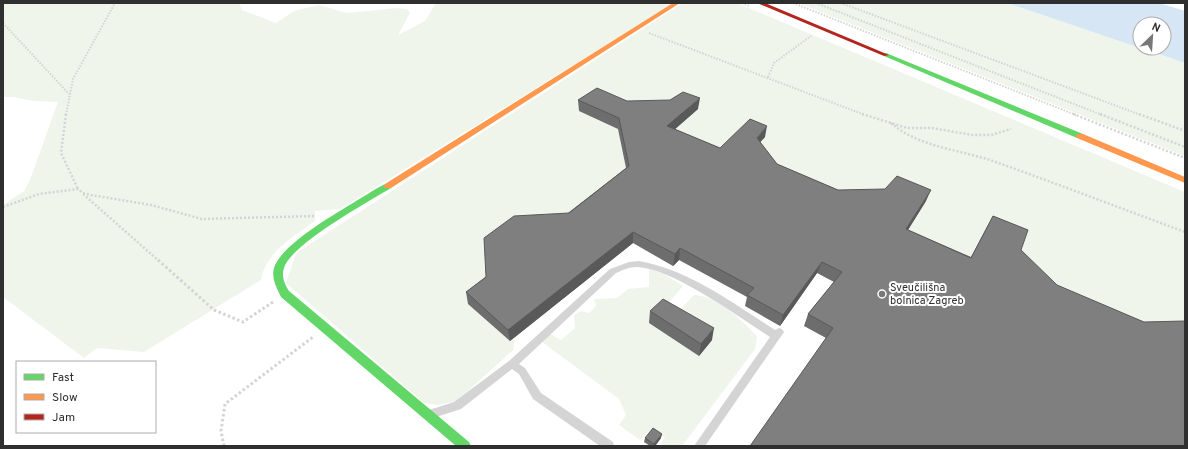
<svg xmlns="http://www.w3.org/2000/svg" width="1188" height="449" font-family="Overpass,sans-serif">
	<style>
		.green { fill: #f0f5eb }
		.water { fill: #d7e6f4 }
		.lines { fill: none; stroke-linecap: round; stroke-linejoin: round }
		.path-far2 { stroke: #d4d4d4; stroke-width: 2; stroke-dasharray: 1.5 1.5; stroke-linecap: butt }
		.path-far1 { stroke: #d4d4d4; stroke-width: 2.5; stroke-dasharray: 2 2; stroke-linecap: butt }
		.path { stroke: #d4d4d4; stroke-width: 3; stroke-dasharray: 2.5 2.5; stroke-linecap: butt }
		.lane { fill: #d4d4d4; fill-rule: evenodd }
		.fast { fill: #63d668; fill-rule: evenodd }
		.slow { fill: #ff974d; fill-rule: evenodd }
		.jam { fill: #b3261e; fill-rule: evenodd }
		.wall { fill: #6d6d6d }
		.shaded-wall { fill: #595959 }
		.building { fill: #7f7f7f; stroke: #595959 }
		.poi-dot { fill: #787878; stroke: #fff; stroke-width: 1.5 }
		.labels { text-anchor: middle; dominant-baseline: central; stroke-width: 4; stroke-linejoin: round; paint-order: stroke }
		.poi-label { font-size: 11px; fill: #2f2f2f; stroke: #fff; text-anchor: start }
	</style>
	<rect width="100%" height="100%" fill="#fff"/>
	<path class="green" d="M3,3h236l3,7 34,13 18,-12 25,-6 28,8 50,-5 10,1 3,4 -12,22 27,-14 11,-18h238l-334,206 -25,2v10c-21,15 -50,32 -54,59l-117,72 -47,-4 -13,10 -81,-61v-92l21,-14 6,-11 28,-78 -24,-1 -21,-4h-10z
		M683,3h54l448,189v141h-52l-168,-64 -64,-28 25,-39 -92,-1 -116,-41 -52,-23 32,-28 -70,25 -8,6 6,28 -157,136 41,37 5,-1 -2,10 -56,51 -19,4 -14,-2 -138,-120 10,-30z
		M798,3h209l178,60v93z
		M649,268l16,7 18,11 -21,25 37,45 13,-16 -39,-23 21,-22c24,1 47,25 63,41l-2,13 -73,97h-18l-4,-2 5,-6 -13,-9 -12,11 -21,-15 7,-10 -7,-16 -77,-57 8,-8 11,6 14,-12 -1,-13 7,-4 8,2 7,-7 -2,-7 23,-1 11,-9 21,-2z"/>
	<path class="water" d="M1007,3h152l26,8v52l-44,-15h23v-24h-24v24z"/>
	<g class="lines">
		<path class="path-far2" d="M742,3l7,3
			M793,3l283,112
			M816,3l286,112
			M841,3l300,112
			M3,23l66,71
			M649,33l216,82
			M768,77l6,-14 37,-27
			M66,115l7,-36 42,-76"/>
		<path class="path-far1" d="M66,114l-5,39 17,36
			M862,114l45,14h25l40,7h19l20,-6
			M1073,114l112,44
			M1100,114l85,33
			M1139,114l46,17
			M891,123c28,24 65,26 99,37 65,23 130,48 195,72
			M83,194l76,67
			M3,207l36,-13 39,-5 5,4 8,2 60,10 51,14 112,-3"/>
		<path class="path" d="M158,260l56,50 29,12 30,-20
			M224,446l-3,-15 4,-27 88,-67"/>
		<path class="lane" d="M639,261c50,9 94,42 136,69l4,-2 3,1 2,3 -79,114h-11l76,-109c-31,-20 -98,-69 -133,-70 -8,0 -14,3 -21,6l-97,91 6,4 16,25 72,49 1,4h-14l-67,-47 -14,-25 -7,-5 -51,40 -28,9 -4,-2 -1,-3 1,-3 25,-8 55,-41 101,-92 19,-7z"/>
		<path class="fast" d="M886,53l197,81 1,2 -4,2h-3l-193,-82v-2z
			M388,183l4,3 -1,2c-23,14 -100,56 -107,80 -3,8 1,17 5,23l180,151 2,4h-15l-175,-149c-4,-9 -10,-19 -7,-29 8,-25 65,-56 87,-70 9,-5 18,-12 27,-15z"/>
		<path class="slow" d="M673,3h7l-289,185h-6l-1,-2 1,-2z
			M1077,134h6l102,43v6l-108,-45 -1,-2z"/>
		<path class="jam" d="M757,3h8l124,52 -5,1z"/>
	</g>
	<path class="wall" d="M578,100l49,1 71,8 -23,20 45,19 45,-11 -5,5 17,22 61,26 88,11 -18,29 63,27 22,-41 35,14 -202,108 -22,-12 4,-12 26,-32 -17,-9 -37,53 -35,-20 2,-9 -68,-37 -6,6 -40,-23 -123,98 -42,-37 -2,-12 160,-124 -8,-39 -39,-18z
		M650,311l62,29 -13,16 -50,-33z
		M645,438h16l-6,8h-5l-6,-4z"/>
	<path class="shaded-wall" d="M700,98l-2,11 -32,28 1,-11z
		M767,126l-2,11 -11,12 3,-11z
		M931,190l-5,11 -25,40 5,-12z
		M633,232v11l-123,98 -2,-11z
		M680,248l-1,12 -6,6 2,-12z
		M822,262l-5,11 -37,53 3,-11z
		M714,328l-2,12 -13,16 2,-12z
		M662,434l-1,4 -6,8h-1v-2z"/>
	<path class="building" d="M597,88l30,13 43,-1 13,-8 17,6 -33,28 53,22 30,-29 17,7 -10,12 20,26 61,26 47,-1 12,-13 34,14 -25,39 65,29 22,-42 35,14 -7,20 36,35 87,37 41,-1v125h-435l83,-118 -25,-14 34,-42 -20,-10 -39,53 -36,-20 7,-7 -74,-40 -5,6 -42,-22 -125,98 -42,-38 20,-15 -2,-39 30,-22 55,-3 60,-47 -10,-48 -41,-18z
		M663,299l51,29 -13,16 -51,-33z
		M653,428l9,6 -8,10 -9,-6z"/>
	<circle class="poi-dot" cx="882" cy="294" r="4"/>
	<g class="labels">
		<g class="poi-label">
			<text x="890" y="288">Sveučilišna<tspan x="890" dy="13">bolnica Zagreb</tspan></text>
		</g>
	</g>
	<rect width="1188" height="449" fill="none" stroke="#2f2f2f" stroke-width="8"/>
	<rect x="16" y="361" width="140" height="72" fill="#ffffff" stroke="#acacac"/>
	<rect x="24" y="374" width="20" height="6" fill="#63d668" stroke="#acacac"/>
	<text x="52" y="381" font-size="12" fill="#2f2f2f">Fast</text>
	<rect x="24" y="394" width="20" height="6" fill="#ff974d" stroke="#acacac"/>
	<text x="52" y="401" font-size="12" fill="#2f2f2f">Slow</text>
	<rect x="24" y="414" width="20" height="6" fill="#b3261e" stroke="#acacac"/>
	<text x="52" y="421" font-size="12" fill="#2f2f2f">Jam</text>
	<g transform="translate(1152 36) rotate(25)"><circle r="19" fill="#ffffff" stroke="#acacac"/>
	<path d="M0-3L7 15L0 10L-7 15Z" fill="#787878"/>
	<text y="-6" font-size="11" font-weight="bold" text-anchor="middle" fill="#2f2f2f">N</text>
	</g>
</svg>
